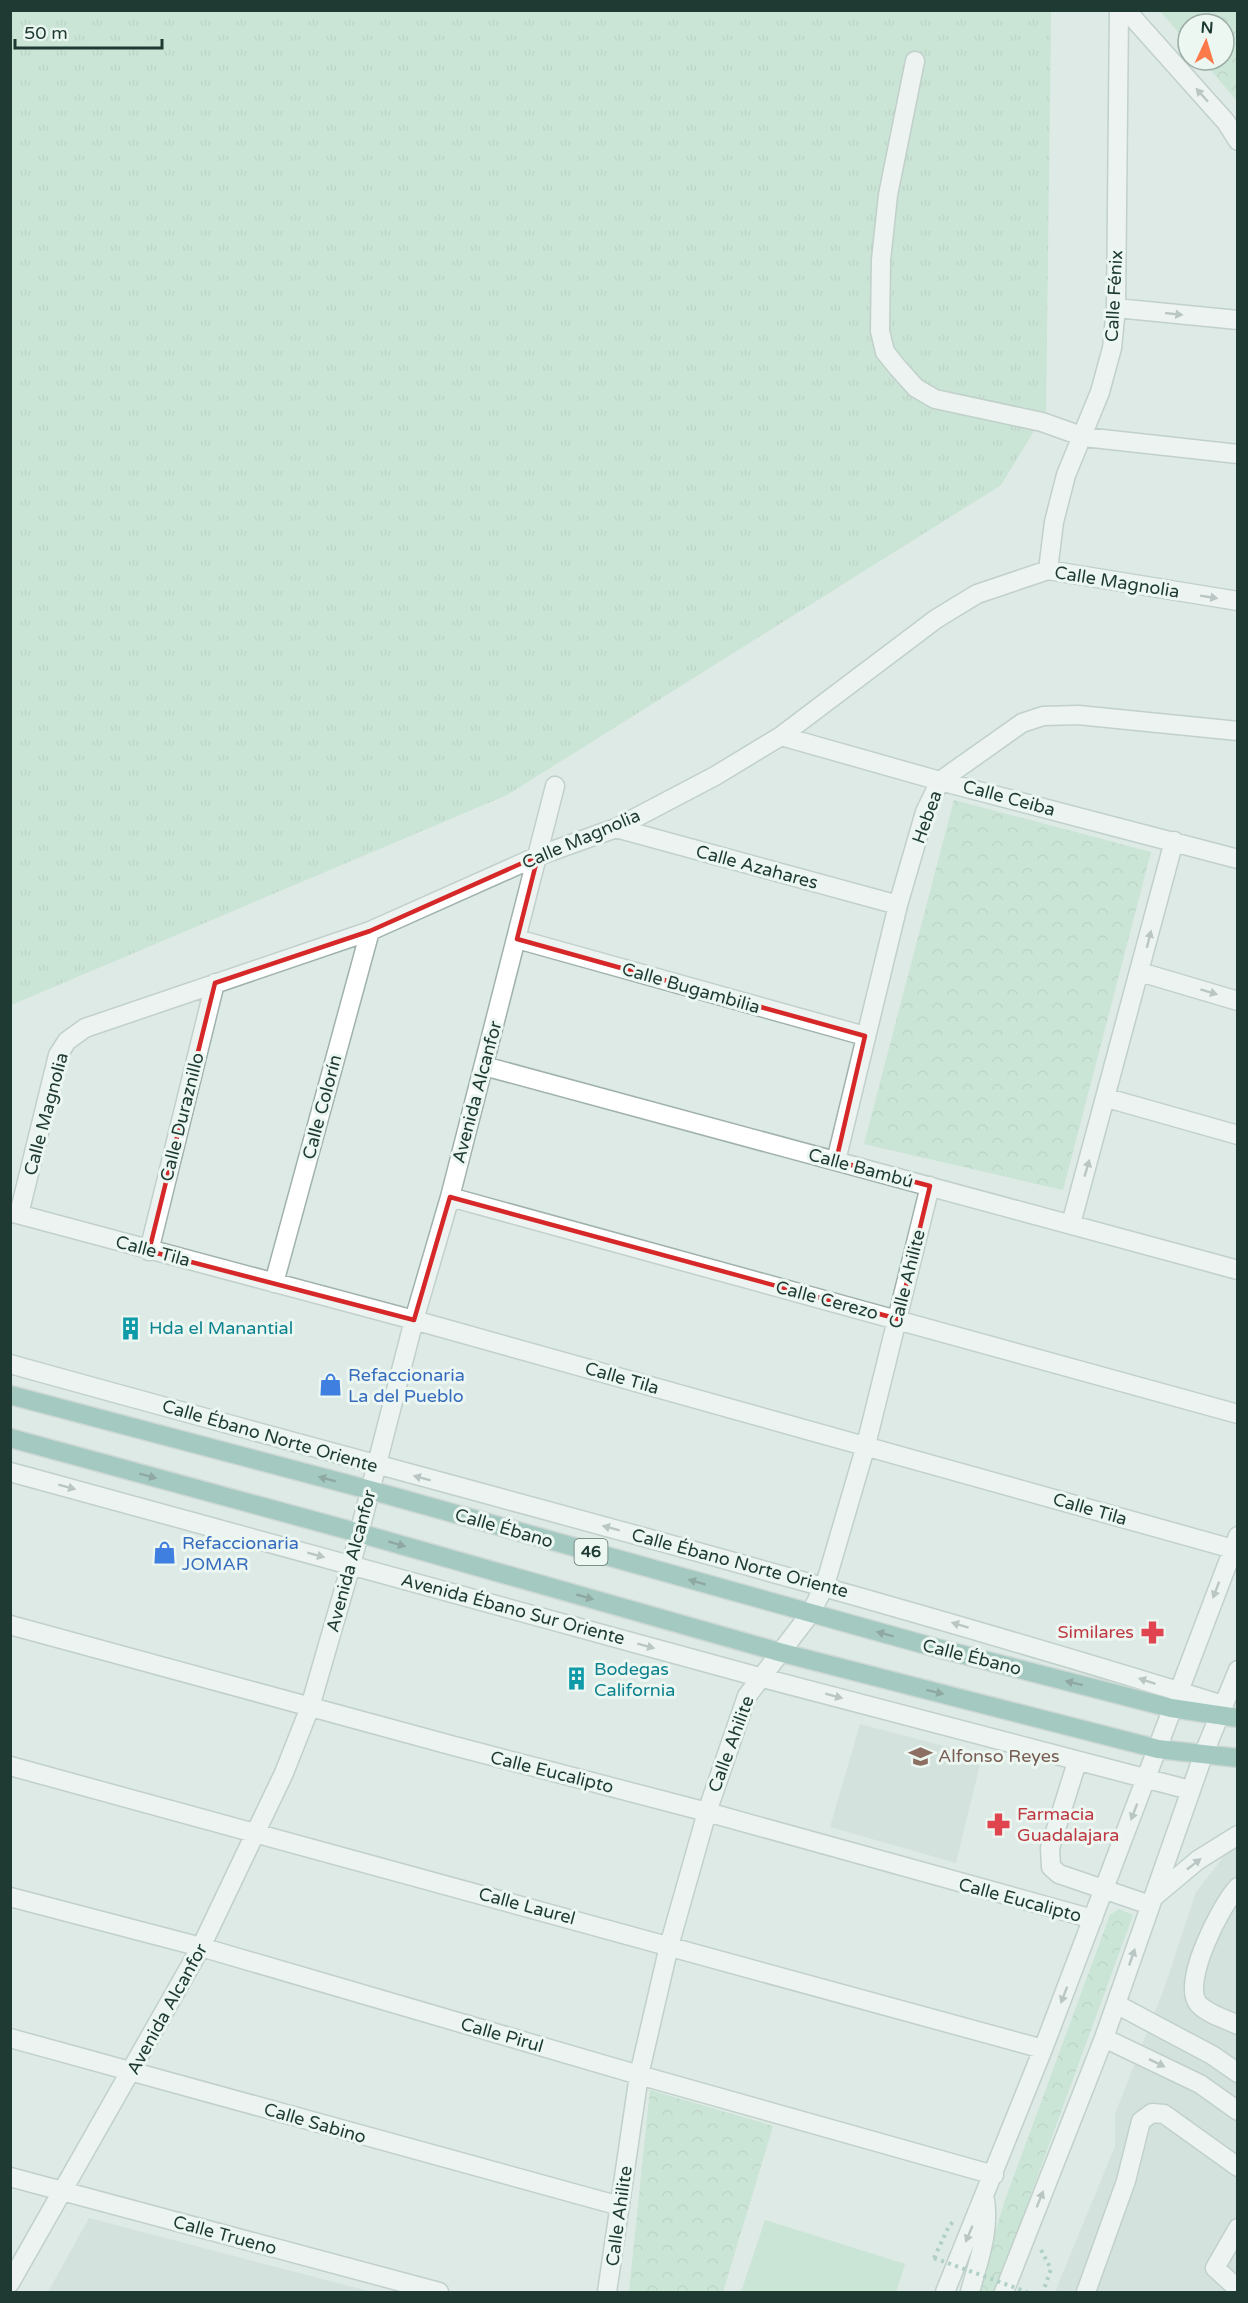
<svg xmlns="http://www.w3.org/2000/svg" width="1248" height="2303" font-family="'Varela Round',sans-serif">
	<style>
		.built { fill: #cbdad4 }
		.grass { fill: url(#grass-tufts) }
		.forest { fill: url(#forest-crowns) }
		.pitch { fill: #b3dec0 }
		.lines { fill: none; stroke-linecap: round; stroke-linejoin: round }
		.minor-casing { stroke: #a0b2ac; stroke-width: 21 }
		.major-casing { stroke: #bcc4c2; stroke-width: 21 }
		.path { stroke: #7bb0a1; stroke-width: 4; stroke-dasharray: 3 4.5; stroke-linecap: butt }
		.minor { stroke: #fff; stroke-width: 18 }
		.major { stroke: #5ea393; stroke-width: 18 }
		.path-bridge { stroke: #7bb0a1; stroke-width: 4; stroke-dasharray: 3 4.5; stroke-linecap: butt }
		.oneway { fill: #8e9c99 }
		.oneway2 { fill: #315a50 }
		.marked { fill: none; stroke: #d62828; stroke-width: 4.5; stroke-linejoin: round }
		.labels { text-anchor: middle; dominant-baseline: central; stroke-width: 6; stroke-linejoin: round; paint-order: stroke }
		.shield { fill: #edf7f2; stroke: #5c736c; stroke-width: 1.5 }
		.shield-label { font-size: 16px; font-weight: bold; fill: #1e3a33 }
		.street-label { font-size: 18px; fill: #1e3a33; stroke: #edf7f2 }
		.culture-label { font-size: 18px; fill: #0d838f; stroke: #edf7f2; text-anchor: start }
		.shop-label { font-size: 18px; fill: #366cbe; stroke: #edf7f2; text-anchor: start }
		.health-label { font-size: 18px; fill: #be3a42; stroke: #edf7f2; text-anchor: end }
		.education-label { font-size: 18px; fill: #785e54; stroke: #edf7f2; text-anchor: start }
	</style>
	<defs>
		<pattern id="grass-tufts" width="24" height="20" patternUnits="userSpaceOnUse" patternTransform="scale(1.5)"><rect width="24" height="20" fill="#b3dec0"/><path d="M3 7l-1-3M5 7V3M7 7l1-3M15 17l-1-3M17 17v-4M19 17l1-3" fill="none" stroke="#9abfa5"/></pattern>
		<pattern id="forest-crowns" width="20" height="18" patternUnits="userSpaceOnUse" patternTransform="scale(1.5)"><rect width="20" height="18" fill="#b3dec0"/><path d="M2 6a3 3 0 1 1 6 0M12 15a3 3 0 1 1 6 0" fill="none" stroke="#9abfa5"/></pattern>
	</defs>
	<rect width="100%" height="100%" fill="#ddeae5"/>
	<path class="built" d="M860,1724l122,32 -26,107 -126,-36z
		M1237,1844v448h-182l60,-146v-32l50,-128 31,-94 34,-44z
		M89,2218l283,74h-324z"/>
	<path class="grass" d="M11,11h1040l-5,400 -45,74 -494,310 -496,210z"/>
	<path class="forest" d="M1160,11h77v90l-35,-41h22v-36h-36v19z
		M954,800l197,52 -88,338 -199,-46z
		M1119,1909l14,6 -138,377h-18l27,-89 106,-288z
		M650,2090l123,36 -50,166h-94z"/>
	<path class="pitch" d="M765,2220l140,44 -9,28h-155z"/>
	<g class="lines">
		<defs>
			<path id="minor" d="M1126,10l100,112 12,19
				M915,61l-27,134 -7,65 -1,71 5,21 13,16 18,20 19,11 107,23 42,15 154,17
				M1116,308l122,12
				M1048,570l6,-48 12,-47 34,-83 12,-44 4,-40 3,-298
				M781,736l159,45 298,78
				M616,828l282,77
				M517,939l348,97
				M1140,972l98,29
				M484,1066l754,204
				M1107,1098l131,37
				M836,1161l62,-256 27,-93 15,-31 82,-58 21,-7 35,-1 160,16
				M450,1197l788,217
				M10,1212l404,108 819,229
				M19,1214l39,-159 9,-14 18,-13 285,-97 168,-75 78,-28 99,-52 66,-40 155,-117 41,-25 71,-24 190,31
				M1071,1224l103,-383
				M149,1251l66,-268
				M274,1283l96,-352
				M10,1364c405,113 812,216 1213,341
				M10,1472l749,205 431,113
				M10,1625l444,121 253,66 386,107
				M1077,1762l-27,86 1,19 8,7 91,31
				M10,1766l1033,283
				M1238,1887c-17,18 -55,92 -41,115 7,11 29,17 41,23
				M1155,1896l43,-36 40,-25
				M10,1897l191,50 438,128 355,100
				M1116,2004l96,51 26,18
				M10,2038l610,168
				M1104,2038l96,46 38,27
				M10,2177l429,115
				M1238,2228l-23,40 23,21
				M10,2283l191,-336 83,-174 26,-66 41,-142 63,-245 36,-123 105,-411
				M607,2292l32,-217 30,-129 38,-134 40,-116 63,-82 15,-29 41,-140 64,-259
				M945,2292l98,-243 195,-513
				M970,2292c8,-30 20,-60 15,-92
				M1004,2292l100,-254 100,-285 34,-83
				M1086,2292l40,-111 15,-60 11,-8 12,1 74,53"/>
			<path id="major" d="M10,1395l360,95 563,157 238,61 67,10
				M10,1438l349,95 420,119 379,97 80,9"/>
		</defs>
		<use href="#minor" class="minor-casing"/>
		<use href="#major" class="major-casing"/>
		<path class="path" d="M1041,2250l10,19 -8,23
			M934,2258l15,-32 4,-4"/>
		<use href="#minor" class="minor"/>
		<use href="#major" class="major"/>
		<path class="path-bridge" d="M934,2258l93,34"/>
	</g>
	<defs><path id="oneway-solid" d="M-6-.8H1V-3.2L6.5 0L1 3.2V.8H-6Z" transform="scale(1.5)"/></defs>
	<g class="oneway">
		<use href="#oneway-solid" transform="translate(1202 95) rotate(-132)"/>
		<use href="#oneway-solid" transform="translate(1174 314) rotate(6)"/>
		<use href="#oneway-solid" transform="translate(1209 597) rotate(9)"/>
		<use href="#oneway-solid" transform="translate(1149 939) rotate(-76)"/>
		<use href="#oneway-solid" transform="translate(1209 992) rotate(17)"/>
		<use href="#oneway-solid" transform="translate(1087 1168) rotate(-74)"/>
		<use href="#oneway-solid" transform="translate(422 1478) rotate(-165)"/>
		<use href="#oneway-solid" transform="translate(67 1487) rotate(15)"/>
		<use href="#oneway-solid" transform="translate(611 1528) rotate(-165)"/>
		<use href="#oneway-solid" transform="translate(316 1555) rotate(15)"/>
		<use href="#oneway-solid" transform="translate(1216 1590) rotate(111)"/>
		<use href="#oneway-solid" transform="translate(960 1625) rotate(-163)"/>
		<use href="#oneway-solid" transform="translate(646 1646) rotate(15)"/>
		<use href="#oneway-solid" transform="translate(1147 1681) rotate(-162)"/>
		<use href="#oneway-solid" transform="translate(834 1696) rotate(15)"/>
		<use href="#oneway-solid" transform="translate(1134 1812) rotate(111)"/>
		<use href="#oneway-solid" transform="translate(1194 1864) rotate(-38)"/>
		<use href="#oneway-solid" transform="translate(1132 1957) rotate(-71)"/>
		<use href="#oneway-solid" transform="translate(1064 1995) rotate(111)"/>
		<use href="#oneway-solid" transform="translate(1157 2063) rotate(26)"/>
		<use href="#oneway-solid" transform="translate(1040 2199) rotate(-68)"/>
		<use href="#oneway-solid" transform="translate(969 2234) rotate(113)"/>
	</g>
	<g class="oneway2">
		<use href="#oneway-solid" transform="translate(148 1476) rotate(15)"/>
		<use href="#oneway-solid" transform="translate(327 1479) rotate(-165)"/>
		<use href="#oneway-solid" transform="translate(397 1544) rotate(16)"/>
		<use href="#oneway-solid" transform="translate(697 1582) rotate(-164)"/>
		<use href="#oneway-solid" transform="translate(585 1597) rotate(16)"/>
		<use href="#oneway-solid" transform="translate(885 1634) rotate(-165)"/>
		<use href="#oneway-solid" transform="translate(1074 1683) rotate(-166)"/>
		<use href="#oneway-solid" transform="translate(935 1692) rotate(14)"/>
	</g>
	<path d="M0 0H1248V2303H0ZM538,856l-21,83 348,97 -29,125 94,25 -32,133 -448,-122 -36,123 -265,-69 66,-268 155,-52z" fill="#ddeae5" fill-opacity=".55" fill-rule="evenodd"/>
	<path class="marked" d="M538,856l-21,83 348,97 -29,125 94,25 -32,133 -448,-122 -36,123 -265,-69 66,-268 155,-52z"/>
	<defs>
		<symbol id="building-bare" viewBox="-9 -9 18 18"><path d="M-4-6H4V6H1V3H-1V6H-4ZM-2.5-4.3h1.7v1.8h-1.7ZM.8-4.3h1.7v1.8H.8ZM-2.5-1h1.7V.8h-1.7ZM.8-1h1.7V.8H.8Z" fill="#0f9aa8" stroke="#edf7f2" stroke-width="2.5" paint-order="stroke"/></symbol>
		<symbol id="shop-bare" viewBox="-9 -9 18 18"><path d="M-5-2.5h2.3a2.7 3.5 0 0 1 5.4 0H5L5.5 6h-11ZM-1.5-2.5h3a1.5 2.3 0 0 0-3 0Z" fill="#3f7fe0" stroke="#edf7f2" stroke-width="2.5" paint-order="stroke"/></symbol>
		<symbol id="pharmacy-bare" viewBox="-9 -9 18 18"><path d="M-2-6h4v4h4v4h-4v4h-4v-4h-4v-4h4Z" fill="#e0444e" stroke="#edf7f2" stroke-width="2.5" paint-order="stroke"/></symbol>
		<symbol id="school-bare" viewBox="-9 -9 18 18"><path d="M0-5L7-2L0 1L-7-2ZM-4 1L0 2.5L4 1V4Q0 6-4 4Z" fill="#8d6e63" stroke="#edf7f2" stroke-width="2.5" paint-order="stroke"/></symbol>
	</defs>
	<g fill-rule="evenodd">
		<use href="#building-bare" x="114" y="1312" width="33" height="33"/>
		<use href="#shop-bare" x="314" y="1368" width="33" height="33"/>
		<use href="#shop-bare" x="148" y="1536" width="33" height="33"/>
		<use href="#pharmacy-bare" x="1136" y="1616" width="33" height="33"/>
		<use href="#building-bare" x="560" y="1662" width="33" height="33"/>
		<use href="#school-bare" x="904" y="1740" width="33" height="33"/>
		<use href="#pharmacy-bare" x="982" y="1808" width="33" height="33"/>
	</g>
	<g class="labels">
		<rect class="shield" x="574.5" y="1539" width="33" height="26" rx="4.5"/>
		<g class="shield-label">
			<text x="591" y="1552">46</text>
		</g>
		<g class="street-label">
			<text transform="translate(1114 296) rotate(-87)">Calle Fénix</text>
			<text transform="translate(1117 582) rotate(9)">Calle Magnolia</text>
			<text transform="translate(1009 798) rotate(15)">Calle Ceiba</text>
			<text transform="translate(927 817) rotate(-70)">Hebea</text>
			<text transform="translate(581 839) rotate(-23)">Calle Magnolia</text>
			<text transform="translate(757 867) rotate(15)">Calle Azahares</text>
			<text transform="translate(691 988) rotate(16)">Calle Bugambilia</text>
			<text transform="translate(477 1092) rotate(-75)">Avenida Alcanfor</text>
			<text transform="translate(322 1107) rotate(-75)">Calle Colorín</text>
			<text transform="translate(46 1114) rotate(-75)">Calle Magnolia</text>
			<text transform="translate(182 1117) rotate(-76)">Calle Duraznillo</text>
			<text transform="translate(861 1168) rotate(15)">Calle Bambú</text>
			<text transform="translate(153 1251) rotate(15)">Calle Tila</text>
			<text transform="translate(907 1279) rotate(-76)">Calle Ahilite</text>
			<text transform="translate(827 1300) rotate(15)">Calle Cerezo</text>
			<text transform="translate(622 1378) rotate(16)">Calle Tila</text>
			<text transform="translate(270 1436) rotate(16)">Calle Ébano Norte Oriente</text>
			<text transform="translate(1090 1509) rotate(16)">Calle Tila</text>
			<text transform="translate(504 1528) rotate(16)">Calle Ébano</text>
			<text transform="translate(351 1561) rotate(-75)">Avenida Alcanfor</text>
			<text transform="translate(740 1563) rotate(15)">Calle Ébano Norte Oriente</text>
			<text transform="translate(513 1609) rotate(15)">Avenida Ébano Sur Oriente</text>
			<text transform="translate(972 1657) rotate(14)">Calle Ébano</text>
			<text transform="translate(731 1744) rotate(-70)">Calle Ahilite</text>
			<text transform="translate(552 1772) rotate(14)">Calle Eucalipto</text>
			<text transform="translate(1020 1900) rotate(15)">Calle Eucalipto</text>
			<text transform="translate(527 1906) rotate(15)">Calle Laurel</text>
			<text transform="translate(167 2009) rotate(-61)">Avenida Alcanfor</text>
			<text transform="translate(502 2035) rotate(16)">Calle Pirul</text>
			<text transform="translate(315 2123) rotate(16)">Calle Sabino</text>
			<text transform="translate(619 2216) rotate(-82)">Calle Ahilite</text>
			<text transform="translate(225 2235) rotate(15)">Calle Trueno</text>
		</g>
		<g class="culture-label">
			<text x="149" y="1328">Hda el Manantial</text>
			<text x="594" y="1669">Bodegas<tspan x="594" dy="21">California</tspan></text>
		</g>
		<g class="shop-label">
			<text x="348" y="1375">Refaccionaria<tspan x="348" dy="21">La del Pueblo</tspan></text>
			<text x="182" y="1543">Refaccionaria<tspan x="182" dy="21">JOMAR</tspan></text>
		</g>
		<g class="health-label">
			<text x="1134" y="1632">Similares</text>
			<text x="1017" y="1814" text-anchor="start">Farmacia<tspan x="1017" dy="21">Guadalajara</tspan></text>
		</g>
		<g class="education-label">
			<text x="938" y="1756">Alfonso Reyes</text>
		</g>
	</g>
	<rect width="1248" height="2303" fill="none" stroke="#1e3a33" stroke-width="24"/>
	<g transform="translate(1206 42) rotate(4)"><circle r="28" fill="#edf7f2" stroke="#9aaba6" stroke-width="1.5"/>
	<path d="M0-4.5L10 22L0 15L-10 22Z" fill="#fc7a49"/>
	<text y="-9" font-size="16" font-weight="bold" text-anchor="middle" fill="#1e3a33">N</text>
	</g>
	<path d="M15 39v9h147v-9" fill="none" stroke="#1e3a33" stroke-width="3"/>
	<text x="24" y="39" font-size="18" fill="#1e3a33" stroke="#edf7f2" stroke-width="4.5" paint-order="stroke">50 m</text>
</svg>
